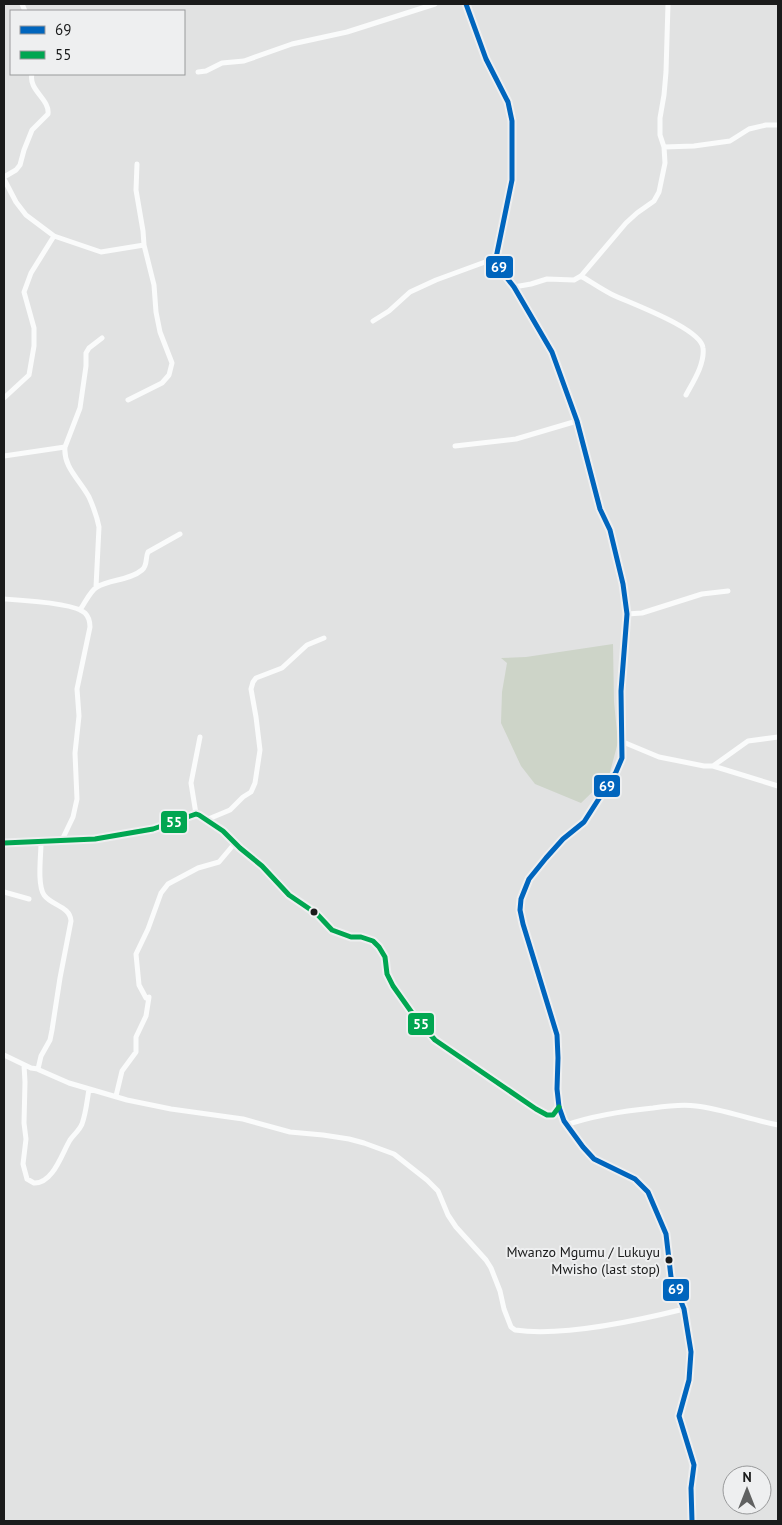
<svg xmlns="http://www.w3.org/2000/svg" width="782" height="1525" font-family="'PT Sans',sans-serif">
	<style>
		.green { fill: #cdd4c8 }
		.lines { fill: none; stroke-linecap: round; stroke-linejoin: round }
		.minor { stroke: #fafbfb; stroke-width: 5 }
		.bus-1-casing { stroke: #eeeff0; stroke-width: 9 }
		.bus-2-casing { stroke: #eeeff0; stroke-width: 9 }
		.bus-1 { stroke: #0065bd; stroke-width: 5 }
		.bus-2 { stroke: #00a651; stroke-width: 5 }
		.bus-dot { fill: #1a1b1b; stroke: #eeeff0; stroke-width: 2 }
		.labels { text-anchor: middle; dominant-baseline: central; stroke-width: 4; stroke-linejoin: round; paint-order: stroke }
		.bus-label { font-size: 14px; fill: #1a1b1b; stroke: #eeeff0; text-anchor: end }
		.line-badge { stroke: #eeeff0; stroke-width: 2 }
		.badge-label { font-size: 14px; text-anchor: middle; font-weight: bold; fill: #fff }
	</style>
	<rect width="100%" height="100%" fill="#e1e2e2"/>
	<path class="green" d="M613,644l1,58 4,40 -9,34 -28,27 -46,-19 -14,-18 -20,-43 1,-31 5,-29 -6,-5 25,-1z"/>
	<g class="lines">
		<path class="minor" d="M22,4l3,7
			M466,4l20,55 22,43 4,19v59l-16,78 4,11 14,18 38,65 25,69 23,88 10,21 13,54 4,30 -6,77 1,67 -6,14 -32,50 -21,17 -17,19 -17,21 -8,20 -1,11 3,14 34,111 1,23 -1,31 2,18 5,14 19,26 11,12 41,20 13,13 18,42 5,43 13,32 7,43 -2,28 -10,36 15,49 -3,23 1,33
			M198,72l8,-1 16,-8 22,-2 48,-17 55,-12 88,-28
			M664,147l30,-1 36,-5 19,-12 17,-4h12
			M137,164l-1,26 7,41 1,14
			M4,177l12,-7 4,-5 4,-15 8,-20 16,-16c2,-15 -20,-24 -16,-40
			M4,179l12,23 10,13 28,21 47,16 43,-7 10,40 2,27 4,20 12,31 -3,12 -7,8 -34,17
			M581,276c10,6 20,13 30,18 18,9 90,34 92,54 2,16 -10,34 -17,47
			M514,287l17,-3 16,-5 27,1 7,-4 45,-53 11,-10 17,-12 5,-9 6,-29 -1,-16 -4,-12v-17l4,-23 2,-23 2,-68
			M373,321l16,-10 21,-19 26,-12 60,-22
			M4,398l25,-23 5,-29v-18l-10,-36 7,-19 23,-37
			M455,446l61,-7 61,-18
			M65,447c-2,20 15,33 24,50 4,9 8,20 10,30l-3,60
			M4,456l61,-9 15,-39 6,-42v-13l3,-5 13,-10
			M4,599c16,1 71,4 81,14 4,4 5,9 5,14l-13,62 2,27 -4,37 2,46 -4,18 -11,23
			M80,610c5,-7 10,-19 17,-23 13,-8 32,-6 45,-17 6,-5 3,-12 6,-18l32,-18
			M627,614l15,-1 60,-19 26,-3
			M623,742l36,15 45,9h9l35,-25 30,-4
			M713,766l65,20
			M196,814l-5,-31 9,-46
			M206,820l24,-10 13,-13 8,-5 4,-9 5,-33 -4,-33 -5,-28 2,-7 3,-4 26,-10 25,-23 17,-7
			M4,843l91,-4 58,-10 43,-15 3,1 24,16 17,17 22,18 27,29 28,19 15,16 19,7h10l12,4 6,6 6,10 2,17 6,12 22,31 20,23 101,69 11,6h6l6,-8
			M4,892l25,7
			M4,1055l27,13 7,1 3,-13 9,-16 2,-10 8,-52 11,-57c-1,-15 -19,-15 -27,-26 -7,-11 -3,-39 -3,-52
			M24,1065l1,17 -1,41 2,16 -3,25 4,15 7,4c19,1 28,-30 36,-43 4,-6 9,-9 12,-16 4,-11 5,-23 7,-35
			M37,1069l32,14 58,17 44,9 72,10 47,13 33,3 26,4 15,4 30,11 33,26 11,11 10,24 8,12 30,33 5,8 9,23 4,18 7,18 4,3c49,7 121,-9 169,-21
			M116,1096l6,-25 14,-19v-15l10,-21 3,-19 -3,1 -7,-13 -3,-31 12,-25 13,-36 7,-9 30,-16 21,-6 16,-19
			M566,1125c29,-10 57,-14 87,-17 14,-2 28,-4 43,-2 27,3 55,14 82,19"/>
		<defs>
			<path id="bus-1" d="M466,4l20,55 22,43 4,19v59l-16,78 4,11 14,18 38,65 25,69 23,88 10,21 13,54 4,30 -6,77 1,67 -6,14 -32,50 -21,17 -17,19 -17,21 -8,20 -1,11 3,14 34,111 1,23 -1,31 2,18 5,14 19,26 11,12 41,20 13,13 18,42 5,43 13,32 7,43 -2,28 -10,36 15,49 -3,23 1,33"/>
			<path id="bus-2" d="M4,843l91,-4 58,-10 43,-15 3,1 24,16 17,17 22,18 27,29 28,19 15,16 19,7h10l12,4 6,6 6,10 2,17 6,12 22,31 20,23 101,69 11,6h6l6,-8"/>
		</defs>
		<use href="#bus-1" class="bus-1-casing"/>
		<use href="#bus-2" class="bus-2-casing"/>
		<use href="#bus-1" class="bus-1"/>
		<use href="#bus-2" class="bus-2"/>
	</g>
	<g class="bus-dot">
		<circle cx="314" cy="912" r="4.5"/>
		<circle cx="669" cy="1260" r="4.5"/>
	</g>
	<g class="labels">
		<g class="bus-label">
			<text x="660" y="1252">Mwanzo Mgumu / Lukuyu<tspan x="660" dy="17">Mwisho (last stop)</tspan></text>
		</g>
	</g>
	<g class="line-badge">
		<rect x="485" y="255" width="29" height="24" rx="5" fill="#0065bd"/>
		<rect x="593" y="774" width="28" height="24" rx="5" fill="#0065bd"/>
		<rect x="160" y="810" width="28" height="24" rx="5" fill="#00a651"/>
		<rect x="407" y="1012" width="28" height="24" rx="5" fill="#00a651"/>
		<rect x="662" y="1278" width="28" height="24" rx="5" fill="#0065bd"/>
	</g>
	<g class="badge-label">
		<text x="499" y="272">69</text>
		<text x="607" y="791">69</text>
		<text x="174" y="827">55</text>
		<text x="421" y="1029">55</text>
		<text x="676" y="1294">69</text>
	</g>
	<rect width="782" height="1525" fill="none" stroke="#1a1b1b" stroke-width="10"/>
	<rect x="10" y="10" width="175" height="65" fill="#eeeff0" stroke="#999a9b"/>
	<rect x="20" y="26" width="25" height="8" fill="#0065bd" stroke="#999a9b"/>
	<text x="55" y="35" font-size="15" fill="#1a1b1b">69</text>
	<rect x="20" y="51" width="25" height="8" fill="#00a651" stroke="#999a9b"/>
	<text x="55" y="60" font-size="15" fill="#1a1b1b">55</text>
	<g transform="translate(747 1490)"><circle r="24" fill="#eeeff0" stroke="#999a9b"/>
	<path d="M0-4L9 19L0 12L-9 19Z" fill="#606161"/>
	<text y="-8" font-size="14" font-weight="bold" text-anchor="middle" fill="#1a1b1b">N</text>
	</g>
</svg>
